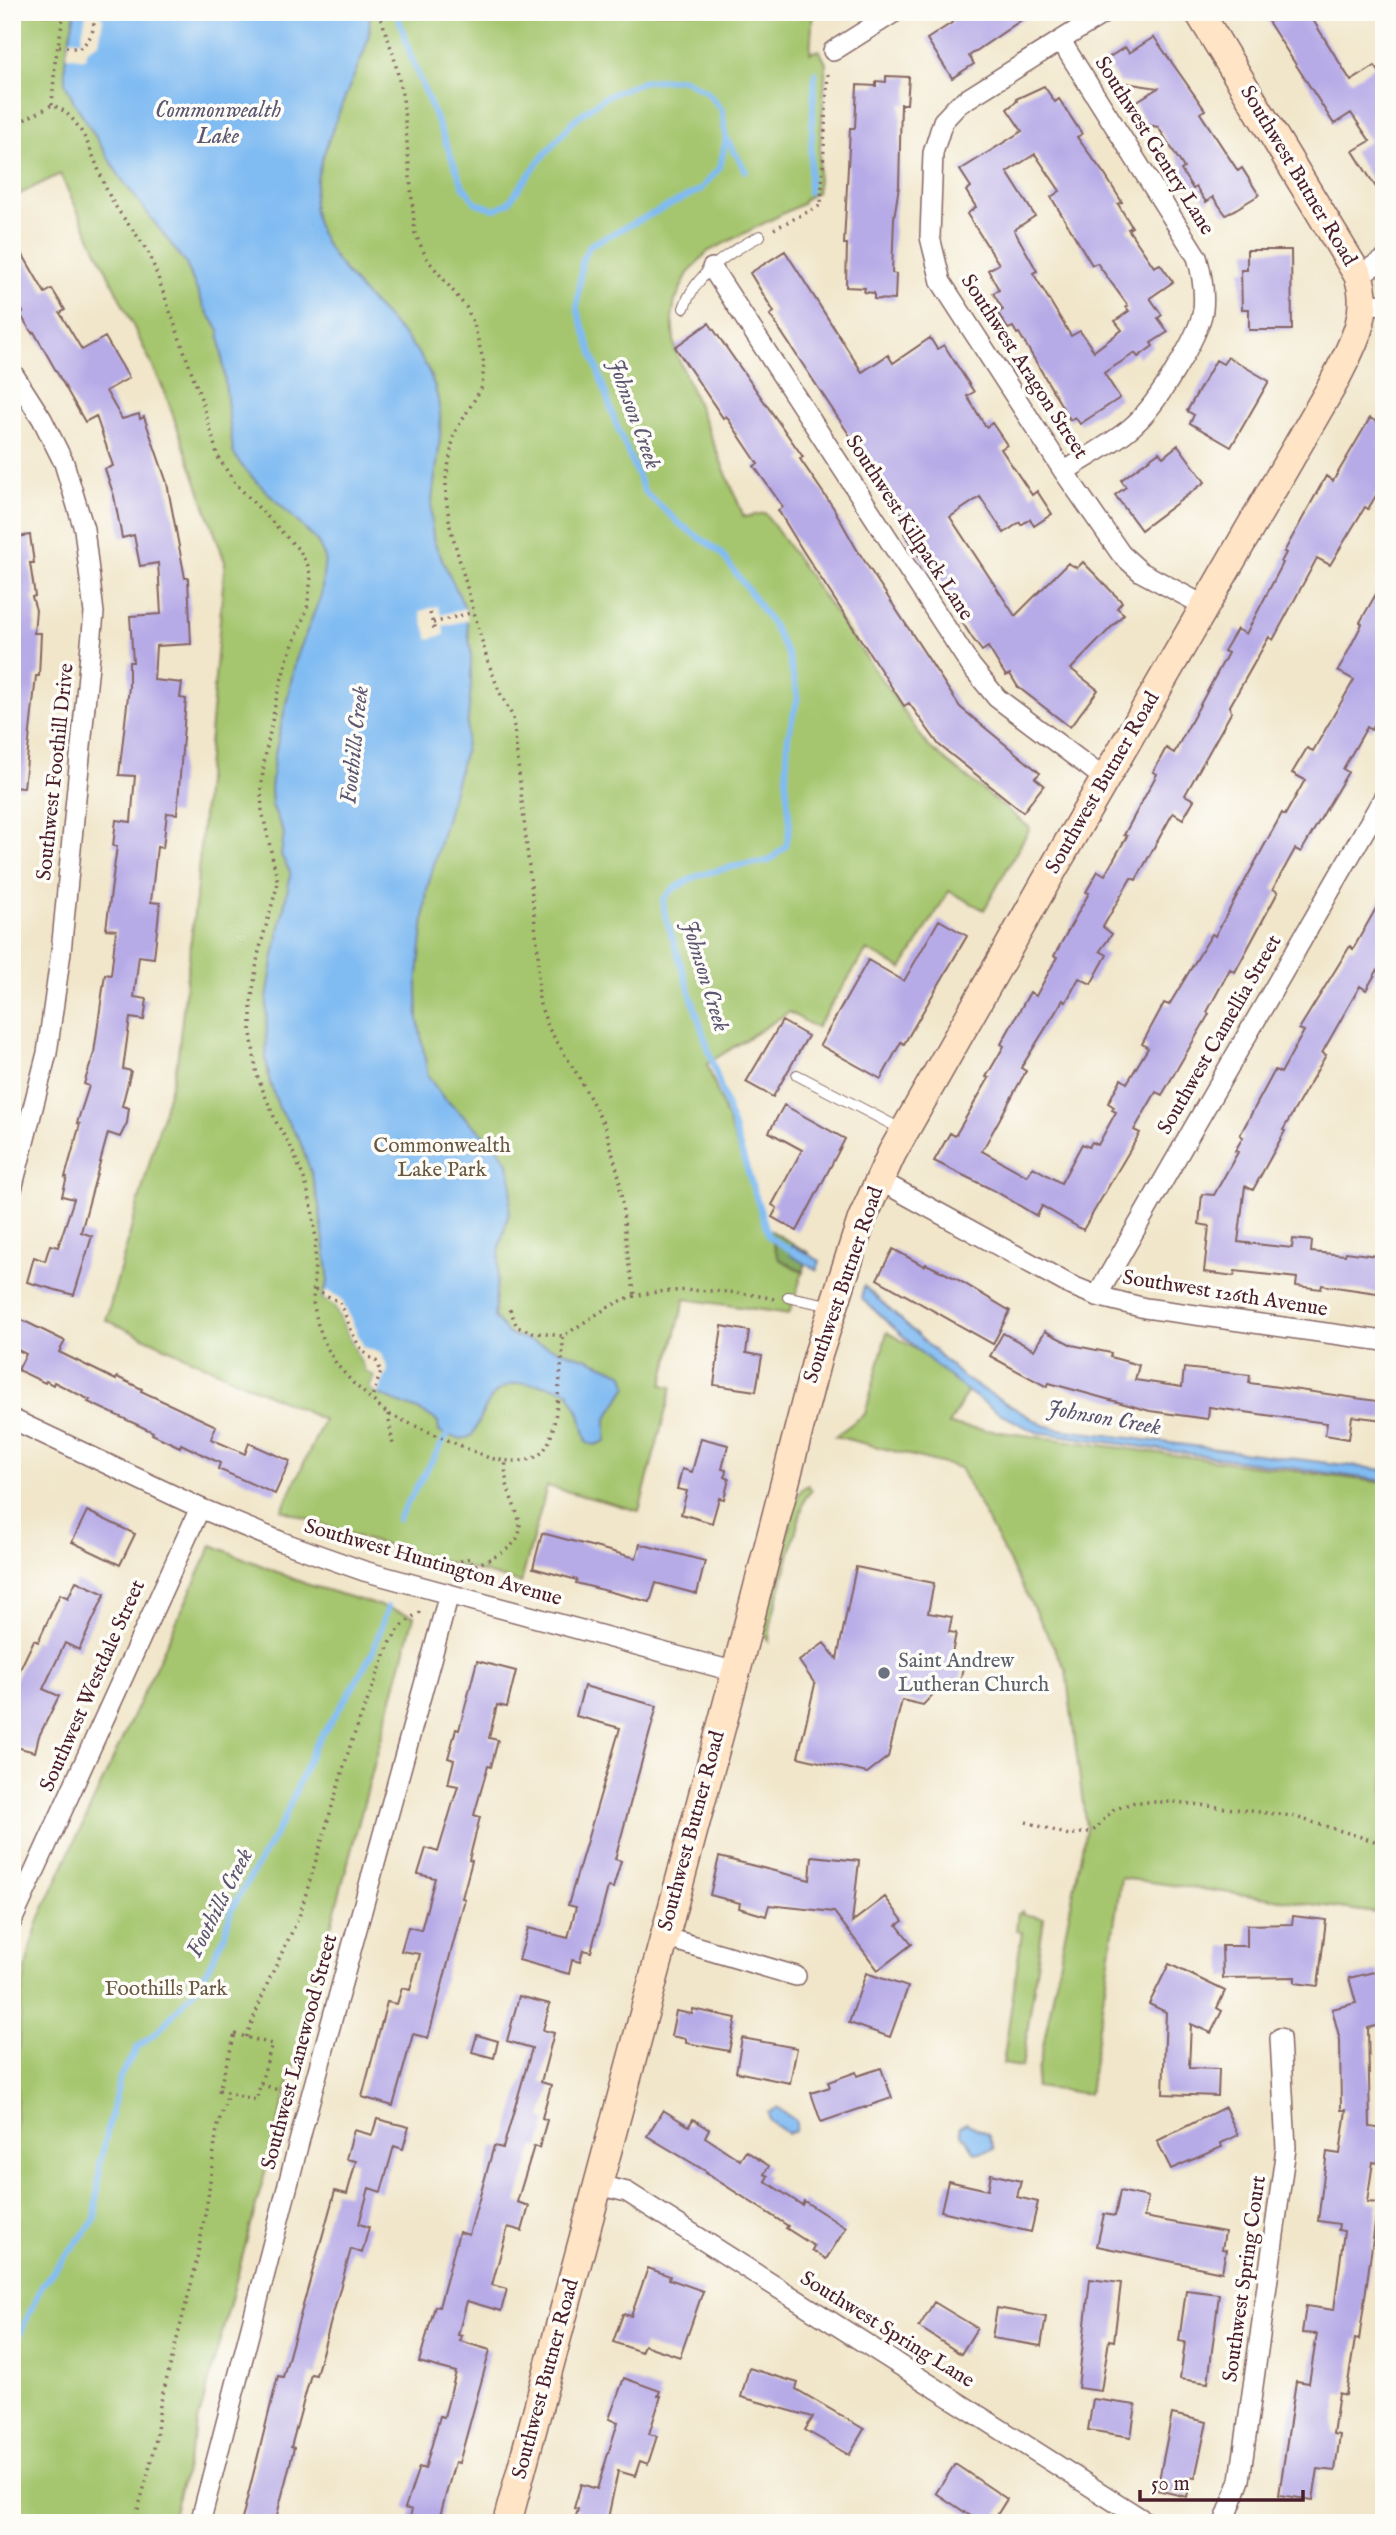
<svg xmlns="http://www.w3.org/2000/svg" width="1396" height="2535" font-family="'IM FELL English',serif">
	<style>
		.green { fill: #a5c66e; stroke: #78724c; stroke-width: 2 }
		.forest { fill: #84ab61; stroke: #676546; stroke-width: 2 }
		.water { fill: #80bbf2; stroke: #656d8e; stroke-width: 2 }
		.pier { fill: #f1e6ca }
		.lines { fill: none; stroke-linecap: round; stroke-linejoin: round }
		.stream { stroke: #80bbf2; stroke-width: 6 }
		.building { fill: #b7abe7; fill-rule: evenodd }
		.lane-casing { stroke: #846563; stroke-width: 12 }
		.street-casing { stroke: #846563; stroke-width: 22 }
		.secondary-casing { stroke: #846563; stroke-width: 31 }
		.path { stroke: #846563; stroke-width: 3.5; stroke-dasharray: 2 5; stroke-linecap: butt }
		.lane { stroke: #fff; stroke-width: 10 }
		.street { stroke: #fff; stroke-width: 19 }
		.secondary { stroke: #ffe4c6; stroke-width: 28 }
		.worship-dot { fill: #6b7280; stroke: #fdfcf7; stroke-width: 2.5 }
		.labels { text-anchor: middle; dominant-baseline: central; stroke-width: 7; stroke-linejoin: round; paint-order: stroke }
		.street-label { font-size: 21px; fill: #4a1f2b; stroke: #fdfcf7 }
		.park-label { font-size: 21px; fill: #6a5942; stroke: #fdfcf7 }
		.worship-label { font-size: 21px; fill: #5b616d; stroke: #fdfcf7; text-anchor: start }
		.water-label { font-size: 23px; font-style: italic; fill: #5d5671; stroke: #fdfcf7 }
	</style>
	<rect width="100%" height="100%" fill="#fdfcf7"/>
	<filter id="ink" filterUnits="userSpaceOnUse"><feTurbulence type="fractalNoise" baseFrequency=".0143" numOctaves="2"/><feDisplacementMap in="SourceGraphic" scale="14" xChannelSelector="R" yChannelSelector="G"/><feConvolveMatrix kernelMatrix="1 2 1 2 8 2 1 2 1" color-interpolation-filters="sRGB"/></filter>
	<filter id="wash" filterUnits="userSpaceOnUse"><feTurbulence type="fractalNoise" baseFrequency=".00686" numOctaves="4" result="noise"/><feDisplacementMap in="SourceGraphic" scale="28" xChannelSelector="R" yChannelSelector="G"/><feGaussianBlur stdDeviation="1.57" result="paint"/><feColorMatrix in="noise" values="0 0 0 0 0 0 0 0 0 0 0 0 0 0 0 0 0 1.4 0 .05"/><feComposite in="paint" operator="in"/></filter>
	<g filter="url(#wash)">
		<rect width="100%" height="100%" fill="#f1e6ca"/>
		<path class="green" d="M12,12h801l-3,41 9,-3 7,13 -9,129 -13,8 -2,4 -95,48 -19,21 -13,28 -3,17 3,32 69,167 21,-4 163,233 102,82 -46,82 -35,-19 -47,78 -35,-19 -51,78 -27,-16 -82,52 72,195 24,13 -14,42 -104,-15 -23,86 10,2 -33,124 -92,-25 -26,97 -154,-43 -85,-30 42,-90 -218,-100 71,-257 19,-167 29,-334 -61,-172 -104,-216 -48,24z
			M887,1332l85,51 -23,42 435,58v431l-263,-36 -32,216 -54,-7 51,-259 -20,-158 -106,-202 -125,-32 30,-22z
			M808,1485l4,5 -7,8 -34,124 -2,19 -5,-6 -1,-8 35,-132 4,-6z
			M212,1545l94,39 108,32 -243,907h-159c0,-137 -2,-274 4,-411 3,-69 0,-139 28,-204z
			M1022,1911v3l22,4 -22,149 -19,-3 19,-132 -6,-1 2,-18z"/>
		<path class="forest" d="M768,1229l41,24 -6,19 -24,-13z"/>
		<path class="water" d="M75,12h295l-1,22 -4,15c-15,38 -55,123 -51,161 4,33 31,62 52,86 22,24 51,48 64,78 27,62 -8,111 4,168l31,66 6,43v35l-6,64 -38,140 -10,95 1,34 10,57 14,20 56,52 10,15 4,19 -3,31 -9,33 -6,71 14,17 83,26 33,14 3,12 -21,34v21l-11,4 -8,-2 -7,-29 -12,-23c-24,-7 -61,-17 -78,9 -8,11 -11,24 -18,35 -11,8 -21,1 -33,-3l-1,-10c-17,-15 -47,-19 -68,-33l5,-13 -9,-5 -32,-66 -12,-7 6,-17v-10l-9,-66 -8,-33 -12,-33 -20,-31 -9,-25 -4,-23 1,-61 6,-38 17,-83v-6l-9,-17 3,-21 -12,-29 -1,-16 3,-31 22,-99 25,-64 4,-37 -8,-17 -63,-62 -13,-14 -8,-13 -14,-122 -15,-23 -18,-43 -66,-87 -47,-77 -8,-18v-20z
			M792,1245l28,16 -3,9 -27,-15z
			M864,1286l100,92 79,47 15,4 326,41v11l-347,-49c-68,-28 -122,-86 -176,-134z
			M777,2108l19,13v7l-2,4 -7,1 -17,-12 -2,-8z
			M966,2123l22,11 6,15 -19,4 -8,-13 -6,-5 -1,-8z"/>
		<path class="pier" d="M79,12h20l4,7 -4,24 -12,7 -2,9 -19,-3 4,-17 11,1 5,-26z
			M438,606l3,9 24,-7 3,12 -25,6 2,9 -17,4 -8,-28z
			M326,1290l15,8 23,49 16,6 5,8 3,9 -10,24 -8,-5 5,-13 -9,-5 -32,-66 -12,-7z"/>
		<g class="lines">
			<path class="stream" d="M397,12l14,45 52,129 13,17 19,6 13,-6 31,-42 36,-42 30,-22 39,-16 39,-2 24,13 15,18 4,28 -6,29 -20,23 -110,55 -8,15 -5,49 39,115 28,67 36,33 40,28 27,36 25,36 16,31 10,42 -10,39 -2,43 4,47 -4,20 -17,15 -33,5 -37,9 -26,14 -10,11 2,15 104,322 27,16
				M726,138l20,33
				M809,192l6,-119
				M398,1519l49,-84 1,-6
				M12,2352l30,-67 53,-65 5,-57 20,-86 17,-29 23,-19 40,-45 25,-50 6,-24 52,-89 31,-74 38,-58 21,-38 15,-44"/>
		</g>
		<g id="blocks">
			<path class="building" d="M946,12h87l-64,44 5,8 -22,14 -25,-39 26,-17z
				M1262,12h46l43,69 24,-15 9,13v121l-31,-49 17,-10 -19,-28 -17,11z
				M1154,37l51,73 -5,3 38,58 4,-3 17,27 -33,20 -13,-18 -7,5 -10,-15 -3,2 -12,-19 3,-2 -26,-41 -10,-2 -14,-22 24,-15 -39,-6 -14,-22 20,-13 4,6z
				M886,76l23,1 -2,27h-6l-2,82 -5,32 -2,55 4,1 -1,26 -21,-1v-6l-10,-1 1,-4 -19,-1 1,-43h-3l6,-116h5l2,-43 19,1v-5l10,1z
				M1044,86l11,16 4,-3 23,35 -5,3 28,38 17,27 -4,2 14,23 -4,2 26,38 6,-3 13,18 -23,16 12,17 -4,3 10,14 -17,11 2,3 -15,11 -3,-4 -31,20 16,25 -40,26 -5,-7 -5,3 -51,-87 -2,1 -4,-7 -5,2 -10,-16 5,-3 -10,-17 6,-3 -11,-20 11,-6 -32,-50 9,-7 -10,-16 5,-4 -11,-17 62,-39 -15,-22 10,-8 -1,-2zM1035,154l25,37 -9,6 41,68 5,-2 31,43 -2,1 3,4 -14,10 7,9 -28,21 -14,-20 -9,5 -38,-63 4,-2 -23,-41 21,-14 -28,-44z
				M12,236l33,57 7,-4 13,21 -5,3 22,37 23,-13 24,41 -23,13 16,28 17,-5 1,5 4,-2 23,66 18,95h3l3,66 -35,2 -2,34 28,3 -2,15 6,1 -9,115 -10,-1 -4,35 -6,-1 -6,55 9,1 -6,55 -15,-2 -5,41 13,2 -3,21 -14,-2 -7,51 8,2 -9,35 7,2 -2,15 -7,14 -12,-4 -27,99 11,4 -18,59 -47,-13 7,-25 11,4 5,-16 8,2 16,-48 -12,-3 5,-19h-2l15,-53 -3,-1 12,-37 -5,-2 10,-31 11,-79 6,1 5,-45 -10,-1 11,-83h-4l3,-26 15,2 4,-46 -16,-1 10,-88v-25h4l-3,-46 31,-2 -3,-51 -18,3 -6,-31 -12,3 -8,-42 -9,-27 8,-3 -17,-50 -11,6 -51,-90 -2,1 -12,-19 3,-2 -11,-17z
				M1247,250h44l1,80h-43v-21h-7l-1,-39h6z
				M785,251l77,121 26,-17 5,8 37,-25 7,11 7,-4 30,47 -7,4 19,31 6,-4 15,22 -6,4 31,46 5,-4 15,23 -18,12 -4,-7 -9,6 -1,-3 -16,11 -24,-36 -30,20 65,99 53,-53 9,5 6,-6 39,40 -5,6 7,6 -53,55 27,21 -28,37 -52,-40 -8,-13 -4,2 -18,-29 -6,4 -9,-12 -69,-106 7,-5 -141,-213 4,-3 -24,-39z
				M709,323l94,134 -3,2 33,48 23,41 104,159 80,66 -5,5 9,7 -21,27 -84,-67 -30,-42 -5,3 -101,-155 -25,-41 5,-3 -29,-41 4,-2 -32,-48 -3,2 -48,-71z
				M1228,357l41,24 -38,66 -41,-24 4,-8 -7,-4 29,-51 7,4z
				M1370,418l14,8v56l-16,27 -3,-2 -35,58 -13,-7 -44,82 -4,-3 -39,69 1,7 -46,82 9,5 -11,19 -10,-6 -37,67 -5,-2 -28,49 9,7 -12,17 7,4 -5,9 -11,20 -12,-6 -13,24 -3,-2 -42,68 5,3 -44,80 45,25 6,-9 28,16 21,-39 7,3 3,-5 6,3 18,-33 -4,-2 2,-3 -6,-4 13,-24 6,4 21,-35 -6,-4 22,-41 5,2 43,-71 3,2 67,-123 3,2 20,-35 -13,-7 15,-25 6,3 41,-71 -16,-9 24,-47 -2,-2 24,-42v128l-13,22 -4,-3 -24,42 5,3 -47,80 -6,-3 -22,40 5,3 -43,80 -5,-3 -23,43 2,2 -47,81 -6,-3 -22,38 6,3 -57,97 -41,-24 -5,10 -42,-25 -61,-30 16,-28 5,3 34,-58 -3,-1 18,-31 -3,-2 29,-52 6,4 21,-39 -3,-1 35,-63 -3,-1 12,-21 7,4 22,-39 -3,-1 33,-61 -4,-2 13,-24 8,5 54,-100 -4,-2 13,-22 9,5 37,-71 -2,-1 5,-9 -2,-1 42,-76 7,5z
				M1178,445l27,37 -64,48 -26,-35 11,-8 -5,-7 38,-28 4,5z
				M30,535l4,28h-4l5,33 -3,1 4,13 -2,23h7l-2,43h-3l-12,112 -12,-1v-249z
				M1384,894v65l-18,31 -6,-4 -38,67 4,2 -43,75 2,1 -32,59 -8,-4 -7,56 54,6 1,-9 19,2 -1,11 34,3 1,-3 38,5v37l-62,-9 -1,4 -25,-3 1,-8 -62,-7 -1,5 -30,-4 5,-46 -10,-2 3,-30 12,1 24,-43 -3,-1 8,-14 -3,-2 35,-65 6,3 23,-42 -5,-2 51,-83 3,3z
				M939,920l28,16 -63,108 -3,-2 -20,37 -61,-34 48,-85 36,21z
				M782,1021l26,15 -35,61 -27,-15z
				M784,1105l61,34 -48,92 -25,-14 5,-9 -5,-3 30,-55 -33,-18z
				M893,1249l31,17 2,-2 29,14 55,33 -17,33 -116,-65z
				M12,1315l53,26 -6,11 57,28 1,-3 25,12 -1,2 75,35 -5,13 34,15 4,-11 41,18 -15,33 -57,-25 2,-6 -39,-19 -1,3 -28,-13 1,-2 -65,-30 2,-2 -36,-18 -1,3 -7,-4 -1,2 -27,-13 8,-16 -14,-7z
				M722,1326l27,5 -3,22 16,3 -6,35 -42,-6z
				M1045,1331l27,14 39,8 -1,4 29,8 -4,15 47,7 2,-19 66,7 -1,8 135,19v18l-32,-4 -3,23 -24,-4 2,-12 -39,-5 -79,-11 -1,12 -58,-8 -101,-28 -2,4 -57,-31 13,-23 31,17z
				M701,1438l27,7 -6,24 4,1 -1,7 4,2 -5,20 -5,-1 -7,25 -31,-9 6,-23 -10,-2 5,-20 10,3z
				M87,1511l48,23 -15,31 -48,-23z
				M542,1533l94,25 4,-14 65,17 -8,33 -41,-11 -6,19 -74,-19 1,-3 -44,-12z
				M856,1567l78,16 -6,30 24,4 -3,15 7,1 -5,26 13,3 -6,30 -19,-4 -16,17 -21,-5 -14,57 -21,16 -69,-16 17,-73 -16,-23 25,-18 13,16z
				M76,1581l29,13 -26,56 -14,-7 -22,46 16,7 -20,40 -4,16 -23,-6v-60l22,-46 4,2 22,-48 8,4z
				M477,1661l39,10 -9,36 -10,-2 -8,33 9,2 -7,27 -3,-1 -14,49 6,2 -11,43 3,1 -10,37 3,1 -37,139 -15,-4 -20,72 -31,-9 25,-95 10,2 5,-16 8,2 10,-36 -19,-3 7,-24 13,3 14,-52 -17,-4 8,-26 12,4 20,-66 -10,-2 6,-24 -6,-2 8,-29 3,1z
				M584,1686l73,20 -42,153 6,2 -8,27 -5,-1 -17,65 -8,-2 -3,12 -8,-2 -3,14 -50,-14 9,-32 40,10 8,-31 -8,-2 52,-177 -44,-12z
				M812,1856l47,5 -7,61 33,-25 18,24 -6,4 15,19 -34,26 -44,-58 -65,-7 -3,11 -27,-8 1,-5 -30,-8 9,-38 91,23z
				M1293,1916l33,4 -8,66 -23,-3v-6l-72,1 -1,-32h25v-21l45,-1z
				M1169,1964l56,27 -8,17 5,3 -11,22 -20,-9 -2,44 30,1 -1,27 -55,-2 3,-82 -17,-8z
				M1378,1971l6,22v31l-16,4 2,99 13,2 -5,34 -5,-1 -6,40 11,1 -19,137 -4,-1 -9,56 -7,-2 -6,41 7,1 -5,36 -17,-2 -5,31 -34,-5 17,-114 13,2 8,-49 -15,-1 4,-27 28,4 10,-79 -6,-1 1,-6 -21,-3 9,-69 13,2 6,-44h-5l-1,-70 -8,-31 24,-6 -7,-25z
				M866,1973l42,14 -18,50 -41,-14z
				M519,1996l31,8 -7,26 11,3 -13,49 10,3 -9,33 5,2 -8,28 -5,-2 -17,56 12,4 -7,25 -14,-4 -16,58 15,4 -6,22 -34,-10 -9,34 4,1 -2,5 30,9 -31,113 -4,-1 -17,61h-30l4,-13 -7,-2 14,-41 6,2 15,-53 4,1 12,-45 -37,-10 16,-56 4,1 20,-75 10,3 25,-89 9,2 29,-100 -25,-7z
				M693,2009l43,9 -7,33 -43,-8v-4l-15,-3 5,-25 16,3z
				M477,2035l21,6 -4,17 -22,-6z
				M742,2038l55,10 -7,35 -54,-11z
				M881,2068l11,30 -71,24 -10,-29 19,-6 -2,-5 28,-10 1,4z
				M1225,2107l13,28 -17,8 1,4 -51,22 -14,-28z
				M663,2110l26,16 4,-7 16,10 -4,8 35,23 6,-9 23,15 -5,8 4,2 -3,5 37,24 2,-4 42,27 -20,31 -14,-9 2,-4 -28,-18 2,-2 -82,-53 1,-1 -60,-36z
				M377,2119l32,8 -6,22 -9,-3 -13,46 -12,-4 -10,36 10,3 -7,26 -11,-4 -35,126 -5,-1 -20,73 3,1 -19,75h-34l37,-147 5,1 52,-186 12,3 9,-33 -10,-2 8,-29 18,5z
				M991,2174l30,7 -4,16 21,5 -7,30 -90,-21 7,-30 40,9z
				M1120,2191l28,6 -4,20 81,15 -3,17 4,1 -4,22 -125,-26 7,-32 11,2z
				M648,2268l22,8 -1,3 34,12 -23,66 -36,-12 -3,7 -28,-10 10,-28 8,2z
				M1090,2279l31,4 -7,58 -5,-1 -8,51 -23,-3z
				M1186,2290l33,4 -11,89 -28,-4 5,-37 -6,-1z
				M934,2302l43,26 -16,26 -42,-27z
				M997,2308l49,9 -5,29 -49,-8z
				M749,2368l49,15 -2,6 68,40 -15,26 -44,-25 8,-13 -72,-20z
				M624,2378l36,13 -2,5h3l-12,38 8,2 -9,28 -8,-3 -5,15 -17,-5 -11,52h-33l4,-14 -4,-1 7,-24 16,5 21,-67 -9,-3z
				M1093,2399l43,6 -5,32 -43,-7z
				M1172,2414l35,8 -12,56 -4,-1 -4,20 -30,-7z
				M955,2464l52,35 -15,24h-11l-45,-30z"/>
		</g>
	</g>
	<g filter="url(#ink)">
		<use href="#blocks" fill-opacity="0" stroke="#846563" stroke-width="2"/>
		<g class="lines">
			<defs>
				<path id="lane" d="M684,308c12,-35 45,-56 76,-72
					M797,1075l104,54
					M788,1297l45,9"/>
				<path id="street" d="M1106,12l-147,92 -16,17 -10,32 -3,84 11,45 123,190 57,82 20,18 64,34
					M1061,41l136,216c5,17 8,34 6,53 -4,27 -47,95 -68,114 -20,19 -48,32 -71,48
					M833,51l62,-39
					M712,268l259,398 26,32 108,81
					M1358,275l26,-15
					M1364,303l20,2
					M12,372l30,47 22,44 20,66 10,84 -33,339 -14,101 -35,136
					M879,1180l191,105 27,11 48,12 239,33
					M1097,1296l287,-499
					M12,1419l188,89 82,34 82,29 372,101
					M12,1921l188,-413
					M664,1937l132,39
					M598,2185l29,7 521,331
					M200,2523l111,-427 138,-502
					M1224,2523l16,-43 46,-332 -6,-110"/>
				<path id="secondary" d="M507,2523l229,-851 82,-317 44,-136 30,-66 153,-270 287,-497c17,-35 41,-71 26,-111l-159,-263"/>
			</defs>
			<use href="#lane" class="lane-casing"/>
			<use href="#street" class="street-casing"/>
			<use href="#secondary" class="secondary-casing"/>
			<path class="path" d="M379,12l15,45 9,41 12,135 12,26 39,48 8,17 10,40 -2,23 -28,47 -8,45v18l4,29 37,133 12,32 14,26 25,235 1,50 10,27 31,50 26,50 13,48 10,89 6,29
				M59,46l20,3c12,-10 19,-22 12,-37
				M52,105l3,-42 9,-51
				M12,126l40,-21c36,12 44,70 62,99 12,19 27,34 37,54l52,146 15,53 17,26 65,68 8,15 3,11 -4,32 -19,48 -11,38 -13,68 -3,27 1,20 16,73 -20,72 -7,49v29l6,43 20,48 13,21 15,36 7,27 4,32 -3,62 5,23 8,21 11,19 17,19 34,30 101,44c59,12 63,-11 69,-62 2,-20 5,-40 5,-60 20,-12 39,-27 60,-36 34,-15 115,-10 151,-1
				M774,229l47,-24 7,-135
				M430,613l5,19
				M433,623l41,-11
				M315,1290l25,12c9,20 15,49 36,59l5,11 -9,25
				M510,1309l7,18 19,6 27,3
				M388,1414l5,31
				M449,1574v-9l21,-7 3,8c86,-32 26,-54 33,-105
				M1026,1822l43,13 24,-4 20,-21 22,-8h41l116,14 92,28
				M235,2034l37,10 -16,56 -37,-10z
				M246,2037l22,-55 31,-65 52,-174 38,-98c8,-16 19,-26 34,-35
				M261,2084l31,11
				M134,2523l13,-45 9,-39 4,-34 35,-136 12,-65 10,-76 11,-35"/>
			<use href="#lane" class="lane"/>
			<use href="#street" class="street"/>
			<use href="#secondary" class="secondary"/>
		</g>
	</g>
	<circle class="worship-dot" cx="884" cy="1673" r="7"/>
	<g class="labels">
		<g class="street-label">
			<text transform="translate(1154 146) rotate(58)">Southwest Gentry Lane</text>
			<text transform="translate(1298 176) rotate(59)">Southwest Butner Road</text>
			<text transform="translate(1024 367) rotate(57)">Southwest Aragon Street</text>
			<text transform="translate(909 528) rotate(57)">Southwest Killpack Lane</text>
			<text transform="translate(56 772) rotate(-84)">Southwest Foothill Drive</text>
			<text transform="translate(1103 783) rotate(-60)">Southwest Butner Road</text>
			<text transform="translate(1220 1035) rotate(-60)">Southwest Camellia Street</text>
			<text transform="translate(844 1285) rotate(-71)">Southwest Butner Road</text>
			<text transform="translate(1225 1294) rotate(9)">Southwest 126th Avenue</text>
			<text transform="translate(433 1563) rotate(16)">Southwest Huntington Avenue</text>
			<text transform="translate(93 1686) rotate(-66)">Southwest Westdale Street</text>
			<text transform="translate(692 1831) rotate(-75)">Southwest Butner Road</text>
			<text transform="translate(300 2052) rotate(-75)">Southwest Lanewood Street</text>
			<text transform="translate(1245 2279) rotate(-82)">Southwest Spring Court</text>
			<text transform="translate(887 2330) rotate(32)">Southwest Spring Lane</text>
			<text transform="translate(546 2379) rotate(-75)">Southwest Butner Road</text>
		</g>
		<g class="park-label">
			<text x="442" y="1146">Commonwealth<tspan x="442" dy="24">Lake Park</tspan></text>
			<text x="166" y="1989">Foothills Park</text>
		</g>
		<g class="worship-label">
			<text x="898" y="1661">Saint Andrew<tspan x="898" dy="24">Lutheran Church</tspan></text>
		</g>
		<g class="water-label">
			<text x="218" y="110">Commonwealth<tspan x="218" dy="26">Lake</tspan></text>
			<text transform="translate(634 414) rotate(70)">Johnson Creek</text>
			<text transform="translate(355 745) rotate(-84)">Foothills Creek</text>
			<text transform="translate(705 976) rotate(73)">Johnson Creek</text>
			<text transform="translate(1104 1418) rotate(10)">Johnson Creek</text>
			<text transform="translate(220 1903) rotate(-63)">Foothills Creek</text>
		</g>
	</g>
	<rect width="1396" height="2535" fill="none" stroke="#fdfcf7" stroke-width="42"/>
	<path d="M1140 2490v10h163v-10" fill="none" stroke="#4a1f2b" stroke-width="3.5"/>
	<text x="1151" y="2490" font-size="21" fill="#4a1f2b" stroke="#fdfcf7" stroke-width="5" paint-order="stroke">50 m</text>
</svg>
